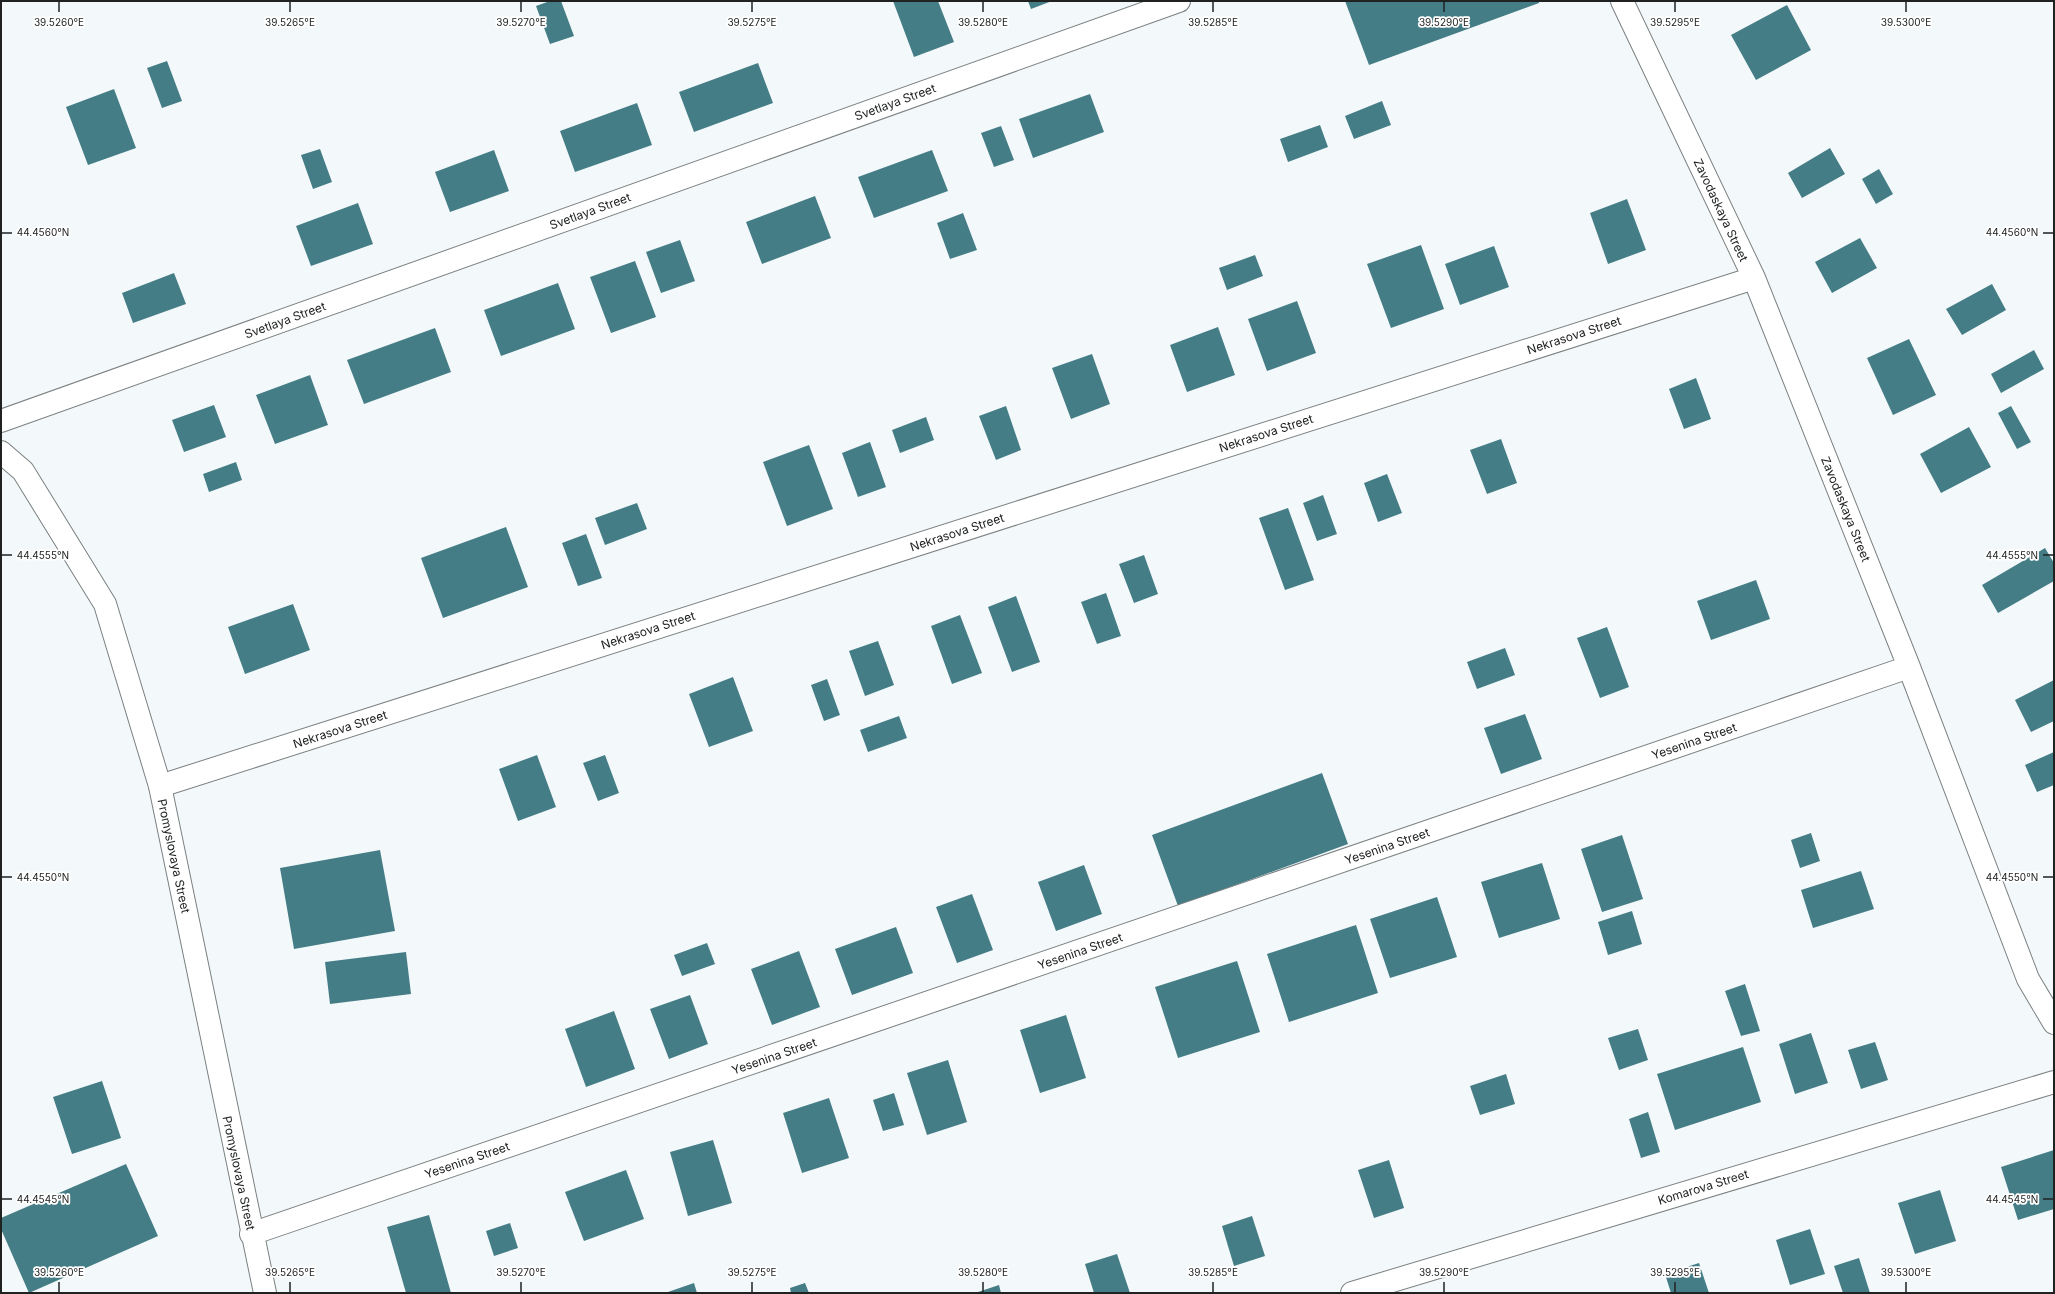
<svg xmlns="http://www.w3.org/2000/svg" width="2055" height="1294" font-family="Inter,sans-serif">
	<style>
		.building { fill: #457d87 }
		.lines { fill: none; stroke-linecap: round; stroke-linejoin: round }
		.minor-casing { stroke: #7b8081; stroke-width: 24 }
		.secondary-casing { stroke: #7b8081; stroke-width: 24 }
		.minor { stroke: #fff; stroke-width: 22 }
		.secondary { stroke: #fff; stroke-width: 22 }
		.ticks { fill: none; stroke: #202222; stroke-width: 1.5 }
		.labels { text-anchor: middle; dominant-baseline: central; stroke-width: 3.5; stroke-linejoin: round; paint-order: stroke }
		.street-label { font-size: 12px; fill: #202222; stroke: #fff }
		.ticks-label { font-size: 10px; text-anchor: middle; fill: #202222; stroke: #fff; stroke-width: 3.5; stroke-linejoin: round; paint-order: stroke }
	</style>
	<rect width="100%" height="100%" fill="#f3f9fa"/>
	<path class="building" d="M550,1h11l13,35 -24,8 -14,-38z
		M893,1h45l16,41 -40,15z
		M1028,1h24l-21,8z
		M1345,1h194v2l-170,62z
		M1787,5l24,45 -55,30 -25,-45z
		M167,61l15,40 -20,7 -15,-40z
		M758,63l15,40 -79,29 -15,-40z
		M114,89l22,59 -48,17 -22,-58z
		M1090,94l14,38 -71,26 -14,-39z
		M1382,101l9,24 -37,14 -9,-23z
		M637,103l15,42 -77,27 -15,-41z
		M1320,125l8,22 -40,15 -8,-23z
		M1001,126l13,34 -20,7 -13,-34z
		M1830,148l15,26 -43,24 -14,-25z
		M320,149l12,33 -19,7 -12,-34z
		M494,150l15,41 -59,21 -15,-40z
		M932,150l16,41 -74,27 -16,-41z
		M1879,169l14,25 -17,10 -14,-25z
		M815,196l16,42 -69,26 -16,-42z
		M1627,199l19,51 -38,14 -18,-51z
		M358,203l15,41 -62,22 -15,-40z
		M963,213l14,37 -27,9 -13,-36z
		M1860,238l17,30 -45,25 -17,-31z
		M680,240l15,41 -34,12 -15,-41z
		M1421,245l23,64 -53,19 -24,-64z
		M1494,246l15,41 -49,18 -15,-41z
		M1255,255l8,21 -36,14 -8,-22z
		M635,261l21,56 -45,16 -21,-56z
		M174,273l12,31 -53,19 -11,-30z
		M558,283l17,46 -74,27 -17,-46z
		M1992,284l14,26 -44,25 -16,-26z
		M1297,301l19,52 -49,18 -19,-52z
		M1218,327l17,48 -48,17 -17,-47z
		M435,328l16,44 -87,32 -17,-44z
		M1909,339l27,56 -43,20 -26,-57z
		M2034,350l10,19 -43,24 -10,-19z
		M1092,354l18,50 -39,15 -19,-51z
		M310,375l18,50 -53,19 -19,-49z
		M1696,378l15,41 -27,10 -15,-40z
		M214,405l12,32 -42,15 -12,-32z
		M1006,406l15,44 -25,10 -17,-44z
		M2011,406l20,36 -14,7 -19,-36z
		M926,417l8,23 -34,13 -8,-23z
		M1969,427l22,40 -50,26 -21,-39z
		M1501,439l16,44 -30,11 -17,-44z
		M870,442l16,45 -28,10 -16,-44z
		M809,445l24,64 -46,17 -24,-64z
		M236,462l6,18 -33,12 -6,-18z
		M1387,474l15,39 -24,9 -14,-39z
		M1323,495l14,39 -20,7 -14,-38z
		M637,503l10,26 -42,16 -10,-27z
		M1288,508l26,72 -29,10 -26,-72z
		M506,527l22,60 -85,31 -22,-60z
		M586,534l16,44 -24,8 -16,-43z
		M2045,548l9,15v18l-56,32 -16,-28z
		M1144,555l14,39 -24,9 -15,-39z
		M1756,580l14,39 -59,21 -14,-39z
		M1106,593l15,43 -24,8 -16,-42z
		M1016,596l24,66 -28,10 -24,-65z
		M293,604l17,46 -65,24 -17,-47z
		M960,615l22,58 -30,11 -21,-58z
		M1607,627l22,60 -29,11 -23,-60z
		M878,641l16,44 -29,11 -16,-45z
		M1505,648l10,27 -38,14 -10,-27z
		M733,677l20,54 -44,16 -20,-53z
		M827,679l13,36 -16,6 -13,-36z
		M2054,680v41l-23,11 -16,-32z
		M1525,714l17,45 -41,15 -17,-46z
		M899,716l8,22 -39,14 -8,-22z
		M2054,752v33l-17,7 -12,-27z
		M537,755l19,52 -38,14 -19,-52z
		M605,755l14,38 -21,8 -15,-38z
		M1322,773l26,71 -170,62 -26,-71z
		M1811,833l9,28 -20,7 -9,-28z
		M1622,835l21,64 -41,13 -21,-63z
		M380,850l15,81 -101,18 -14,-81z
		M1542,863l18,56 -61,19 -18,-56z
		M1084,865l18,49 -46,17 -18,-49z
		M1861,871l13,38 -61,19 -12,-38z
		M972,894l21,56 -36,13 -21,-56z
		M1437,897l20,60 -67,21 -20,-59z
		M1632,911l10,33 -34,11 -10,-33z
		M1356,925l22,68 -89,29 -22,-68z
		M896,927l17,46 -61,22 -17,-46z
		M707,943l8,21 -33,12 -8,-21z
		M799,951l21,56 -48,18 -21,-56z
		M406,952l5,42 -81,10 -5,-42z
		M1237,961l23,71 -82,26 -23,-71z
		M1745,984l15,47 -19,5 -16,-45z
		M690,995l18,49 -39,15 -19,-50z
		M614,1011l21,58 -49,18 -21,-58z
		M1066,1015l20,63 -46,15 -20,-63z
		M1638,1029l10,31 -29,10 -11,-32z
		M1811,1033l17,50 -33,11 -16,-50z
		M1875,1042l13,38 -27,9 -13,-39z
		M1743,1047l18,55 -86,28 -18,-56z
		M948,1060l19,62 -40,13 -20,-62z
		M1506,1074l9,30 -35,11 -10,-29z
		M102,1081l19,57 -49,16 -19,-57z
		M894,1093l10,32 -21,6 -10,-31z
		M829,1098l20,60 -47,15 -19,-60z
		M1648,1112l12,40 -19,6 -12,-39z
		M713,1140l19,63 -44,13 -18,-64z
		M2054,1150v59l-36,11 -17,-53z
		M1389,1160l15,48 -30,10 -16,-48z
		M126,1164l32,72 -129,57 -28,-64v-11z
		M626,1170l18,49 -60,22 -19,-49z
		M1940,1190l16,51 -41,13 -17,-51z
		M429,1215l22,78h-45l-19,-66z
		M1252,1216l13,40 -31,10 -12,-40z
		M510,1223l8,25 -24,8 -8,-25z
		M1810,1229l15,45 -35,11 -14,-45z
		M1117,1254l13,39h-36l-9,-29z
		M1859,1258l11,35h-27l-9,-27z
		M1699,1263l10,30h-38l-6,-19z
		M694,1283l3,10h-32z
		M805,1283l4,10h-18l-1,-5z
		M999,1285l2,8h-26z"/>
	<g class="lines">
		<defs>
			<path id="minor" d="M1622,1l132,277 155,389 119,312 26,44
				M1,421l1178,-420
				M160,786l1594,-508
				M251,1234l1658,-567
				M1352,1293l702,-211"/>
			<path id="secondary" d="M1,452l22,19 82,133 55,182 105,507"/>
		</defs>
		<use href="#minor" class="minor-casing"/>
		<use href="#secondary" class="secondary-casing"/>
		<use href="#minor" class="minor"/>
		<use href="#secondary" class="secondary"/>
	</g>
	<path class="ticks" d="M59,2v10M290,2v10M521,2v10M752,2v10M983,2v10M1213,2v10M1444,2v10M1675,2v10M1906,2v10M2,233h10M2043,233h10M2,555h10M2043,555h10M2,877h10M2043,877h10M2,1199h10M2043,1199h10M59,1282v10M290,1282v10M521,1282v10M752,1282v10M983,1282v10M1213,1282v10M1444,1282v10M1675,1282v10M1906,1282v10"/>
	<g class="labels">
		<g class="street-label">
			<text transform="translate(895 102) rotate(-20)">Svetlaya Street</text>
			<text transform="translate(1721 210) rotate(65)">Zavodaskaya Street</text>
			<text transform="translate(590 211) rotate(-20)">Svetlaya Street</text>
			<text transform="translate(285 320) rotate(-20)">Svetlaya Street</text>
			<text transform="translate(1574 335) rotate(-18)">Nekrasova Street</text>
			<text transform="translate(1266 433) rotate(-18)">Nekrasova Street</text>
			<text transform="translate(1846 509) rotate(68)">Zavodaskaya Street</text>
			<text transform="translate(957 532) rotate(-18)">Nekrasova Street</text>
			<text transform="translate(648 630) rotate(-18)">Nekrasova Street</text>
			<text transform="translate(340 729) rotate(-18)">Nekrasova Street</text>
			<text transform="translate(1694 741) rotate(-19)">Yesenina Street</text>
			<text transform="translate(1387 846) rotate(-19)">Yesenina Street</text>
			<text transform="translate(174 856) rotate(78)">Promyslovaya Street</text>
			<text transform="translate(1080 951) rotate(-19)">Yesenina Street</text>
			<text transform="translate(774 1056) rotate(-19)">Yesenina Street</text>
			<text transform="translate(467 1160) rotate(-19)">Yesenina Street</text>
			<text transform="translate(239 1173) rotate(78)">Promyslovaya Street</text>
			<text transform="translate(1703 1187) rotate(-17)">Komarova Street</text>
		</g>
	</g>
	<g class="ticks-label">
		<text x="59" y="26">39.5260°E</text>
		<text x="290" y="26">39.5265°E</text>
		<text x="521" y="26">39.5270°E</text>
		<text x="752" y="26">39.5275°E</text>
		<text x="983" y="26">39.5280°E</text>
		<text x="1213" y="26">39.5285°E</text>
		<text x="1444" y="26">39.5290°E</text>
		<text x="1675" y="26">39.5295°E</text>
		<text x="1906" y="26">39.5300°E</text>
		<text x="43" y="236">44.4560°N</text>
		<text x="2012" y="236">44.4560°N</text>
		<text x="43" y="559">44.4555°N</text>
		<text x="2012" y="559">44.4555°N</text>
		<text x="43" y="881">44.4550°N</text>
		<text x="2012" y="881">44.4550°N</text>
		<text x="43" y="1203">44.4545°N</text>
		<text x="2012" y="1203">44.4545°N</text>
		<text x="59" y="1276">39.5260°E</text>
		<text x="290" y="1276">39.5265°E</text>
		<text x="521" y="1276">39.5270°E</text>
		<text x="752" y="1276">39.5275°E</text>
		<text x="983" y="1276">39.5280°E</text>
		<text x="1213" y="1276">39.5285°E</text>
		<text x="1444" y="1276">39.5290°E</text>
		<text x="1675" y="1276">39.5295°E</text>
		<text x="1906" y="1276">39.5300°E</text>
	</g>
	<rect width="2055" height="1294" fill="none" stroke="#202222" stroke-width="4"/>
</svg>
